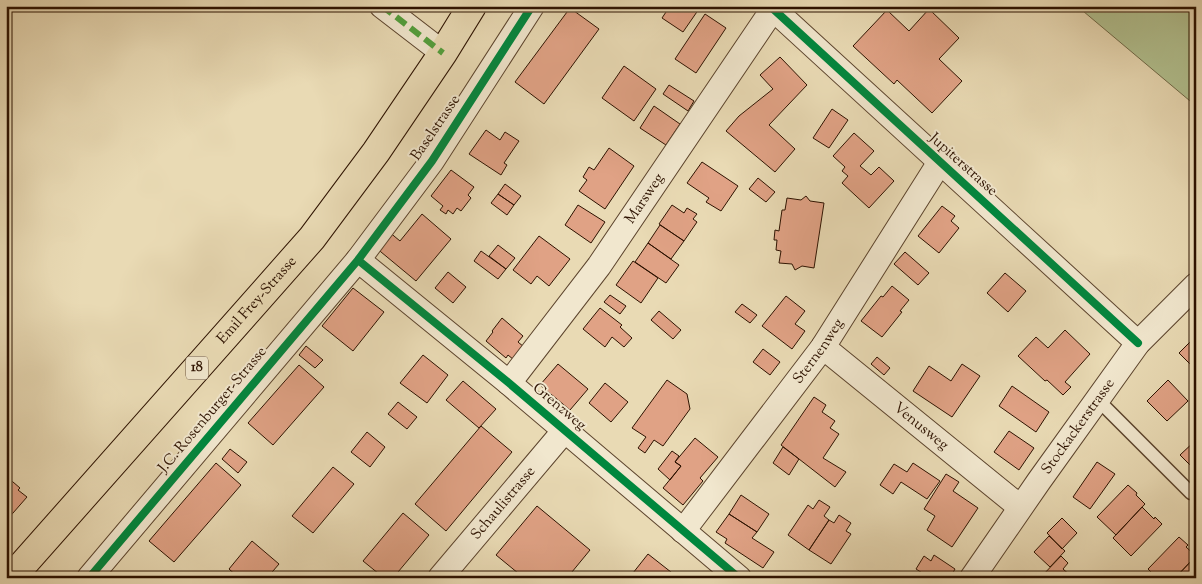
<svg xmlns="http://www.w3.org/2000/svg" width="1202" height="584" font-family="'Sorts Mill Goudy',serif">
	<style>
		.green { fill: #b2c190; stroke: #706a48 }
		.building { fill: #e0a285; stroke: #2d1200 }
		.lines { fill: none; stroke-linecap: round; stroke-linejoin: round }
		.service-casing { stroke: #5c442d; stroke-width: 15 }
		.minor-casing { stroke: #5c442d; stroke-width: 26 }
		.primary-casing { stroke: #2d1200; stroke-width: 30 }
		.service { stroke: #f1e7ce; stroke-width: 12 }
		.minor { stroke: #f1e7ce; stroke-width: 24 }
		.primary { stroke: #e9dab4; stroke-width: 28 }
		.quiet { stroke: #52a03c; stroke-width: 6; stroke-dasharray: 12 6; stroke-linecap: butt }
		.cycleway-casing { stroke: #f1e7ce; stroke-width: 11 }
		.cycleway { stroke: #00873e; stroke-width: 8 }
		.labels { text-anchor: middle; dominant-baseline: central; stroke-width: 4; stroke-linejoin: round; paint-order: stroke }
		.shield { fill: #f1e7ce; stroke: #68523e; stroke-width: 1 }
		.shield-label { font-size: 14px; font-weight: bold; fill: #2d1200 }
		.street-label { font-size: 15px; fill: #2d1200; stroke: #f1e7ce }
	</style>
	<rect width="100%" height="100%" fill="#e9dab4"/>
	<filter id="stains"><feTurbulence type="fractalNoise" baseFrequency=".004" numOctaves="4"/><feColorMatrix values="0 0 0 0 .2 0 0 0 0 .09 0 0 0 0 .02 0 0 0 .5 -.17"/></filter>
	<radialGradient id="worn" r=".72"><stop offset=".6" stop-color="#630" stop-opacity="0"/><stop offset="1" stop-color="#630" stop-opacity=".3"/></radialGradient>
	<path class="green" d="M1077,6h119v100z"/>
	<path class="building" d="M670,6h31l-18,26 -21,-14z
		M570,8l29,21 -55,75 -29,-22z
		M929,9l30,29 -20,21 23,22 -30,32 -35,-33 -3,4 -41,-38 34,-36 22,21z
		M705,14l21,14 -30,45 -21,-14z
		M780,57l27,28 -38,40 26,24 -20,23 -49,-41 13,-15 34,-27 -13,-14z
		M624,66l32,23 -22,32 -32,-23z
		M669,85l25,16 -6,10 -25,-17z
		M654,106l26,18 -14,21 -26,-17z
		M832,109l16,11 -19,28 -16,-10z
		M486,130l14,10 5,-8 14,9 -15,22 3,2 -6,10 -32,-21z
		M854,133l20,18 -14,15 11,9 8,-8 15,14 -25,27 -27,-25 6,-7 -6,-5 3,-4 -12,-11z
		M609,148l25,18 -29,43 -26,-18 8,-11 -4,-3 6,-10 5,3z
		M702,162l36,24 -17,25 -15,-9 3,-4 -22,-15z
		M451,170l23,17 -6,8 3,3 -10,13 -4,-3 -4,6 -5,-4 -2,4 -6,-4 3,-4 -12,-10z
		M758,178l17,14 -9,10 -17,-13z
		M505,184l16,12 -7,9 -16,-11z
		M498,194l16,11 -7,10 -16,-12z
		M806,196l4,5 14,2 -10,65 -12,-2 -7,4 -3,-6 -13,-1 2,-12 -5,-1 1,-10h-3l1,-10 4,1 3,-21h3l2,-12 14,2z
		M578,205l27,17 -14,21 -26,-18z
		M672,205l12,8 3,-5 10,6 -4,5 4,3 -13,19 -25,-17z
		M942,206l13,10 -4,5 8,7 -20,25 -21,-17z
		M422,214l29,25 -35,42 -41,-34 13,-16 12,10z
		M660,225l24,16 -13,18 -23,-16z
		M539,236l31,23 -21,27 -12,-10 -6,8 -18,-14z
		M648,243l31,22 -13,18 -31,-21z
		M498,245l17,13 -9,11 -17,-13z
		M481,251l25,18 -8,10 -24,-18z
		M905,252l24,21 -11,12 -24,-21z
		M633,261l25,17 -17,25 -25,-18z
		M448,272l18,15 -13,16 -18,-15z
		M1005,273l21,18 -18,21 -21,-19z
		M892,286l17,14 -9,11 2,1 -20,25 -21,-16 20,-25 2,1z
		M353,288l31,24 -31,39 -31,-25z
		M610,295l16,11 -6,8 -16,-12z
		M786,296l19,15 -10,13 10,7 -13,18 -30,-23z
		M742,304l15,11 -7,8 -15,-11z
		M600,308l22,17 -2,2 12,11 -8,9 -12,-10 -7,10 -22,-18z
		M659,311l22,19 -8,9 -22,-19z
		M502,318l21,18 -5,6 6,5 -10,13 -6,-5 -2,3 -20,-17 7,-9 -1,-1z
		M1065,330l25,24 -25,28 6,5 -8,8 -16,-15 -2,1 -27,-25 18,-19 12,11z
		M1196,336v34l-17,-17z
		M306,346l17,14 -8,8 -16,-13z
		M763,349l17,13 -10,13 -17,-13z
		M423,355l25,20 -21,28 -27,-20z
		M877,357l13,11 -6,7 -13,-11z
		M558,364l30,25 -18,21 -30,-25z
		M962,364l18,12 -28,41 -39,-26 16,-25 22,15z
		M299,365l25,22 -51,58 -25,-22z
		M667,380l20,14 3,15 -27,37 -9,-6 -9,13 -7,-5 8,-11 -14,-9z
		M1168,380l20,21 -21,20 -20,-20z
		M463,381l33,28 -17,19 -33,-28z
		M605,383l23,19 -17,20 -22,-19z
		M1012,386l37,26 -13,20 -37,-26z
		M814,397l12,8 -4,7 13,9 -5,7 9,6 -16,24 23,14 -11,15 -54,-42z
		M398,402l19,15 -10,12 -19,-15z
		M481,426l31,26 -66,79 -31,-27z
		M1009,431l25,17 -15,22 -25,-18z
		M367,432l18,15 -15,20 -19,-15z
		M695,438l23,19 -18,21 3,3 -20,24 -20,-17 18,-22 -6,-4z
		M1196,440v31l-16,-16z
		M783,447l16,12 -10,16 -16,-12z
		M230,449l17,13 -9,11 -16,-14z
		M672,451l7,5 -4,6 6,4 -11,14 -12,-11z
		M1097,462l18,12 -25,35 -17,-12z
		M216,463l25,22 -67,77 -25,-21z
		M913,463l27,18 -13,18 -26,-17 -8,12 -13,-9 14,-21 13,8z
		M333,467l21,17 -41,49 -21,-17z
		M946,474l13,8 -6,9 25,17 -26,39 -25,-17 8,-14 -11,-7z
		M6,476l14,12 -2,2 9,7 -21,24z
		M1128,485l9,8 -1,2 9,9 -29,31 -19,-18z
		M741,495l28,19 -12,18 -28,-18z
		M819,500l11,7 -6,9 5,4 -20,30 -21,-15 20,-30 5,4z
		M537,506l53,44 -23,28h-43l-28,-23z
		M1142,507l12,12 1,-2 7,7 -31,32 -18,-18z
		M403,513l26,22 -36,43h-9l-21,-17z
		M729,514l28,18 -5,6 22,14 -11,16 -38,-25 2,-4 -11,-7z
		M839,515l12,8 -5,8 5,3 -20,30 -22,-14 20,-30 5,3z
		M1062,518l15,15 -15,16 -15,-16z
		M1049,536l16,15 -15,16 -16,-15z
		M1179,537l9,8 -2,2 10,9 -21,22h-18l-9,-9z
		M252,541l27,23 -12,14h-28l-10,-9z
		M648,554l28,22 -2,2h-45z
		M934,555l21,14 -5,9h-20l-14,-9 8,-13 7,5z
		M1061,556l7,7 -5,6 8,7 -2,2h-29z
		M1193,559l3,3v16h-21z"/>
	<g class="lines">
		<defs>
			<path id="service" d="M1097,399l94,94 5,-5"/>
			<g id="minor">
				<path d="M382,6l61,47"/>
				<path d="M770,6l368,337"/>
				<path d="M358,260l151,123 230,195"/>
				<path id="s1" d="M823,347l197,160"/>
				<path id="s2" d="M509,383l90,-117 174,-257"/>
				<path id="s3" d="M683,531l140,-184 117,-185"/>
				<path d="M89,578l269,-318 74,-99 100,-155"/>
				<path id="s4" d="M440,578l125,-148"/>
				<path id="s5" d="M972,578l67,-97 99,-138 58,-58"/>
			</g>
			<g id="primary">
				<path id="s6" d="M11,578l301,-340 64,-86 67,-99 29,-47"/>
			</g>
		</defs>
		<use href="#service" class="service-casing"/>
		<use href="#minor" class="minor-casing"/>
		<use href="#primary" class="primary-casing"/>
		<use href="#service" class="service"/>
		<use href="#minor" class="minor"/>
		<use href="#primary" class="primary"/>
		<path class="quiet" d="M382,6l61,47"/>
		<defs>
			<path id="cycleway" d="M770,6l368,337
				M358,260l151,123 230,195
				M89,578l269,-318 74,-99 100,-155"/>
		</defs>
		<use href="#cycleway" class="cycleway-casing"/>
		<use href="#cycleway" class="cycleway"/>
	</g>
	<g class="labels">
		<rect class="shield" x="186" y="356.5" width="22" height="23" rx="4"/>
		<g class="shield-label">
			<text x="197" y="368">18</text>
		</g>
		<g class="street-label">
			<text transform="translate(436 128) rotate(-56)">Baselstrasse</text>
			<text transform="translate(963 165) rotate(42)">Jupiterstrasse</text>
			<text stroke="none"><textPath href="#s2" startOffset="229">Marsweg</textPath></text>
			<text stroke="none"><textPath href="#s6" startOffset="371">Emil Frey-Strasse</textPath></text>
			<text stroke="none"><textPath href="#s3" startOffset="225">Sternenweg</textPath></text>
			<text transform="translate(559 407) rotate(40)">Grenzweg</text>
			<text transform="translate(213 410) rotate(-50)">J.C. Rosenburger-Strasse</text>
			<text stroke="none"><textPath href="#s1" startOffset="126">Venusweg</textPath></text>
			<text stroke="none"><textPath href="#s5" startOffset="185">Stockackerstrasse</textPath></text>
			<text stroke="none"><textPath href="#s4" startOffset="98">Schaulistrasse</textPath></text>
		</g>
	</g>
	<rect width="1202" height="584" fill="none" stroke="#e9dab4" stroke-width="25"/>
	<rect x="8" y="8" width="1187" height="569" fill="none" stroke="#2d1200" stroke-width="2.5"/>
	<rect x="12" y="12" width="1177" height="559" fill="none" stroke="#2d1200"/>
	<rect width="100%" height="100%" filter="url(#stains)"/>
	<rect width="100%" height="100%" fill="url(#worn)"/>
</svg>
